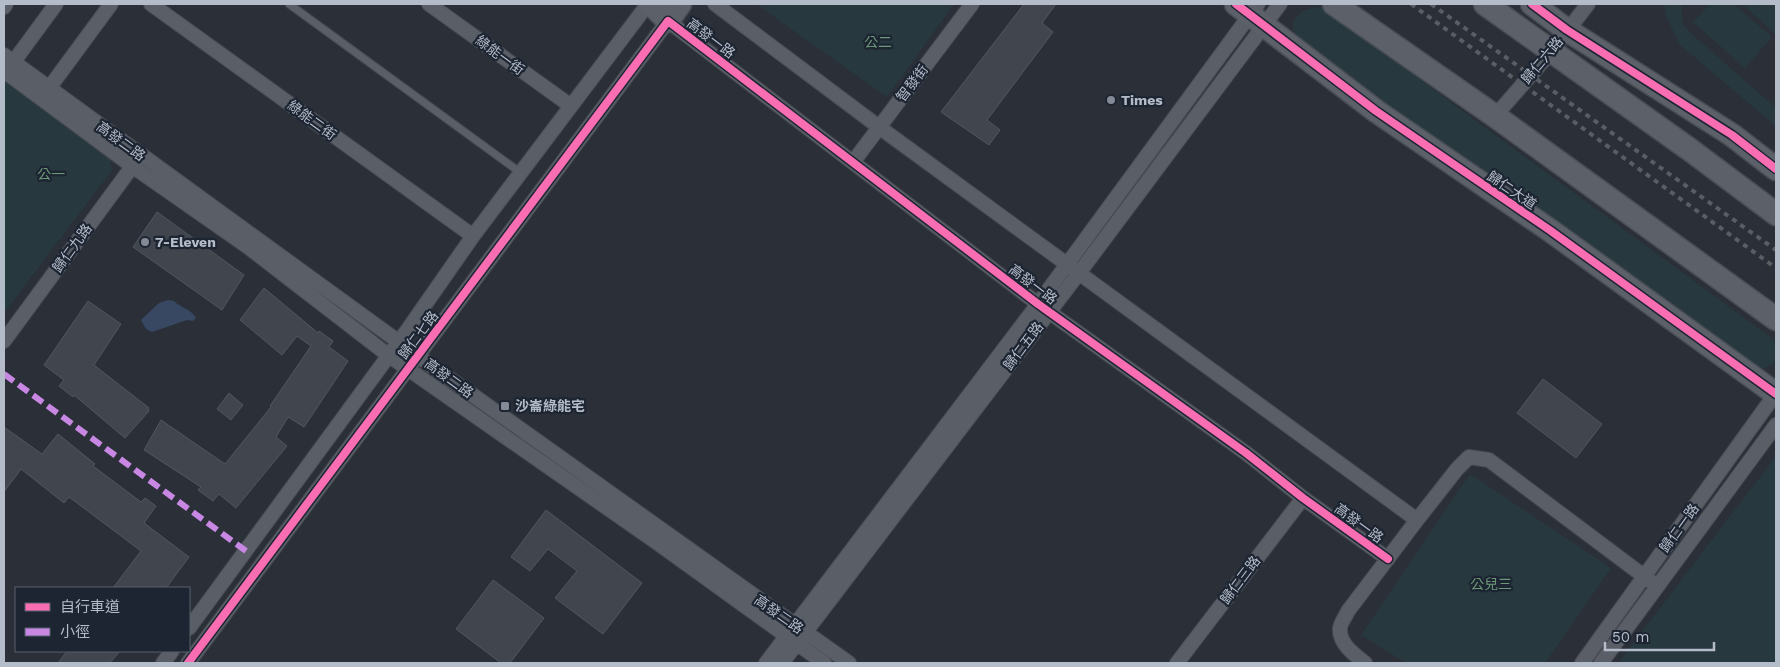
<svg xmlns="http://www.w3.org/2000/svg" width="1780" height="667" font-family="'Work Sans','Noto Sans TC',sans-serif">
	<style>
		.green { fill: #27393e }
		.water { fill: #384862 }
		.building { fill: #41454d; stroke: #52575f }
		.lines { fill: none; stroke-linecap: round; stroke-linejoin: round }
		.lane-casing { stroke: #464a51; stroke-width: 9 }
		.street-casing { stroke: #464a51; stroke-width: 16 }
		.primary-casing { stroke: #484c55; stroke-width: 25 }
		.lane { stroke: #5a5e66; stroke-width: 7 }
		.street { stroke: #5a5e66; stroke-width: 14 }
		.primary { stroke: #5c6068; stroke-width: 22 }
		.rail { stroke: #595d64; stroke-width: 4; stroke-dasharray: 5 5; stroke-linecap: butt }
		.quiet { stroke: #c787e3; stroke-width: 6; stroke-dasharray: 12 6; stroke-linecap: butt }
		.cycleway-casing { stroke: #1d2533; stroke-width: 11 }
		.cycleway { stroke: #f96db3; stroke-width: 8 }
		.poi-dot { fill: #848a96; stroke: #1d2533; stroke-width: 2 }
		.labels { text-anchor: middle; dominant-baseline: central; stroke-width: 4.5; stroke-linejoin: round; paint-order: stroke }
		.street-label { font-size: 14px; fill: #b4bbc9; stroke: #1d2533 }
		.park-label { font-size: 14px; fill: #6b9977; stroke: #1d2533 }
		.poi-label { font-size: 14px; font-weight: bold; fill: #b4bbc9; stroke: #1d2533; text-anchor: start }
	</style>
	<rect width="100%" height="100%" fill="#2a2f38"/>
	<path class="green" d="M756,4h198l-67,93z
		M1664,4h17l2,21 12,12 81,71v18l-96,-81 -13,-27z
		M1710,4h24l38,33 -27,31 -52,-46z
		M1742,4h34v29l-1,1z
		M1321,7l452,332c6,10 5,27 -10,29 -3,0 -8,-2 -12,-2l-450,-324 -8,-12v-9c10,-11 14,-13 28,-14z
		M4,79l106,79 2,12 -108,143z
		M1776,456v207h-158z
		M1470,474l141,94 -66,95h-139l-45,-28z"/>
	<path class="water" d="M168,300l6,1c6,6 18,9 22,17l-3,3 -6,-1 -35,12 -6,-3 -5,-9 18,-17z"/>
	<path class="building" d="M1024,4h32l-14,19 11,9 -66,88 13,10 -11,15 -48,-33z
		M157,212l87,63 -22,35 -89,-63z
		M264,288l54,45 1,-2 14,10 -4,6 19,14 -44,66 -16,-10 -12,20 11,9 -51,62 -17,-14 -6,7 -15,-11 3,-3 -57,-37 17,-30 64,44 46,-57 -1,-1 41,-60 -14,-10 -15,19 -42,-35z
		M88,301l33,23 -27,41 55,43 -1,2 1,1 -24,27 -51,-43 -1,2 -14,-11 5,-6 -20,-15z
		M1543,379l59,45 -26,34 -59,-45z
		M229,393l14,12 -12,15 -14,-11z
		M4,427l38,27 16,-20 37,30 -2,2 48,36 4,-4 11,8 -12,17 45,34 -23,31h-53l28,-37 -72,-54 -5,6 -43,-34 -17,23z
		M546,510l96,73 -39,51 -48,-36 22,-27 -29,-22 -18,22 -19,-14z
		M493,580l51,38 -34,45h-9l-45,-34z
		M67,651h53l-10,12h-52z"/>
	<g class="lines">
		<defs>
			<path id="lane" d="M289,4l232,169"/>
			<path id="street" d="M151,4l322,232
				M429,4l142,102
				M715,4l164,123 538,393
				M4,7l2,-3
				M4,55l428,311 417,297
				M9,68l47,-64
				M4,71l128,95 116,81 140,108 268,187 168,121
				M44,95l67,-91
				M1495,116l56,-64 37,-48
				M853,162l119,-158
				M4,341l133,-181
				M189,628l217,-296 67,-96 175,-232
				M163,663l9,-12
				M188,663l480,-642 370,283 208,149 57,45 85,61
				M766,663l272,-359 220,-300
				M782,663l297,-390 201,-269
				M1177,663l126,-165
				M1365,663c-10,-8 -26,-19 -25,-34 0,-6 6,-13 8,-18l69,-91 40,-51 12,-12 20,3 168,126
				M1582,663l194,-270
				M1601,663l175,-238"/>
			<path id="primary" d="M651,4l17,17 12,-17
				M1236,4l140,107 175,120 225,163
				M1334,4l161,112 281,203
				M1485,4l204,145 87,65
				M1532,4l35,26 165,105 44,34"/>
		</defs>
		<use href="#lane" class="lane-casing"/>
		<use href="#street" class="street-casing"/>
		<use href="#primary" class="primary-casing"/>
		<use href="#lane" class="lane"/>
		<use href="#street" class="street"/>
		<use href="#primary" class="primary"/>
		<path class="rail" d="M1411,4l365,264
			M1431,4l345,246"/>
		<path class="quiet" d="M4,374l242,177"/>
		<defs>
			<path id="cycleway" d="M1236,4l140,107 175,120 225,163
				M1532,4l35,26 165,105 44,34
				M188,663l480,-642 370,283 208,149 57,45 85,61"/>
		</defs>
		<use href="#cycleway" class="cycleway-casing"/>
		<use href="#cycleway" class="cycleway"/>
	</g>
	<g class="poi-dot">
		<circle cx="1111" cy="100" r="5"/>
		<circle cx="145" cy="242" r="5"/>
		<rect x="500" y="401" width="10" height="10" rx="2.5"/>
	</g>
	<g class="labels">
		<g class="street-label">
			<text transform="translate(711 38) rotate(37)">高發一路</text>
			<text transform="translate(500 55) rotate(36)">綠能一街</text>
			<text transform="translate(1542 60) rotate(-50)">歸仁六路</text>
			<text transform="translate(912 83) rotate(-53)">智發街</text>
			<text transform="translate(312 120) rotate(36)">綠能二街</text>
			<text transform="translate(121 141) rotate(36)">高發二路</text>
			<text transform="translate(1512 190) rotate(34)">歸仁大道</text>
			<text transform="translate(72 248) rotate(-54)">歸仁九路</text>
			<text transform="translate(1033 284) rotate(37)">高發一路</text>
			<text transform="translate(418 335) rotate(-53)">歸仁七路</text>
			<text transform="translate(1023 346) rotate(-53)">歸仁五路</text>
			<text transform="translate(449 378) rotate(36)">高發二路</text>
			<text transform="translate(1359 523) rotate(36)">高發一路</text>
			<text transform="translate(1679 528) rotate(-54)">歸仁一路</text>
			<text transform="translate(1240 580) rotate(-53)">歸仁三路</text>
			<text transform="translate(779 614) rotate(35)">高發二路</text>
		</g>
		<g class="park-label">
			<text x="878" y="42">公二</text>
			<text x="51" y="174">公一</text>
			<text x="1491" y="584">公兒三</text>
		</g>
		<g class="poi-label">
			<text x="1121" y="100">Times</text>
			<text x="155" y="242">7-Eleven</text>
			<text x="515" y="406">沙崙綠能宅</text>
		</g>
	</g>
	<rect width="1780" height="667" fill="none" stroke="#b4bbc9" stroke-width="10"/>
	<rect x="15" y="587" width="175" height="65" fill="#1d2533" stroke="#59616f"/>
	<rect x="25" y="603" width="25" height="8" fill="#f96db3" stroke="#59616f"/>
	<text x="60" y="612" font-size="15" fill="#b4bbc9">自行車道</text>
	<rect x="25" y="628" width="25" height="8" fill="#c787e3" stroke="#59616f"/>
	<text x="60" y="637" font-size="15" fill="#b4bbc9">小徑</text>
	<path d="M1605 642v8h109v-8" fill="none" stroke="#b4bbc9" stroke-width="2.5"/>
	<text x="1612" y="642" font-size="15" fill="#b4bbc9" stroke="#1d2533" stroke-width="4" paint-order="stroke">50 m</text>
</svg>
